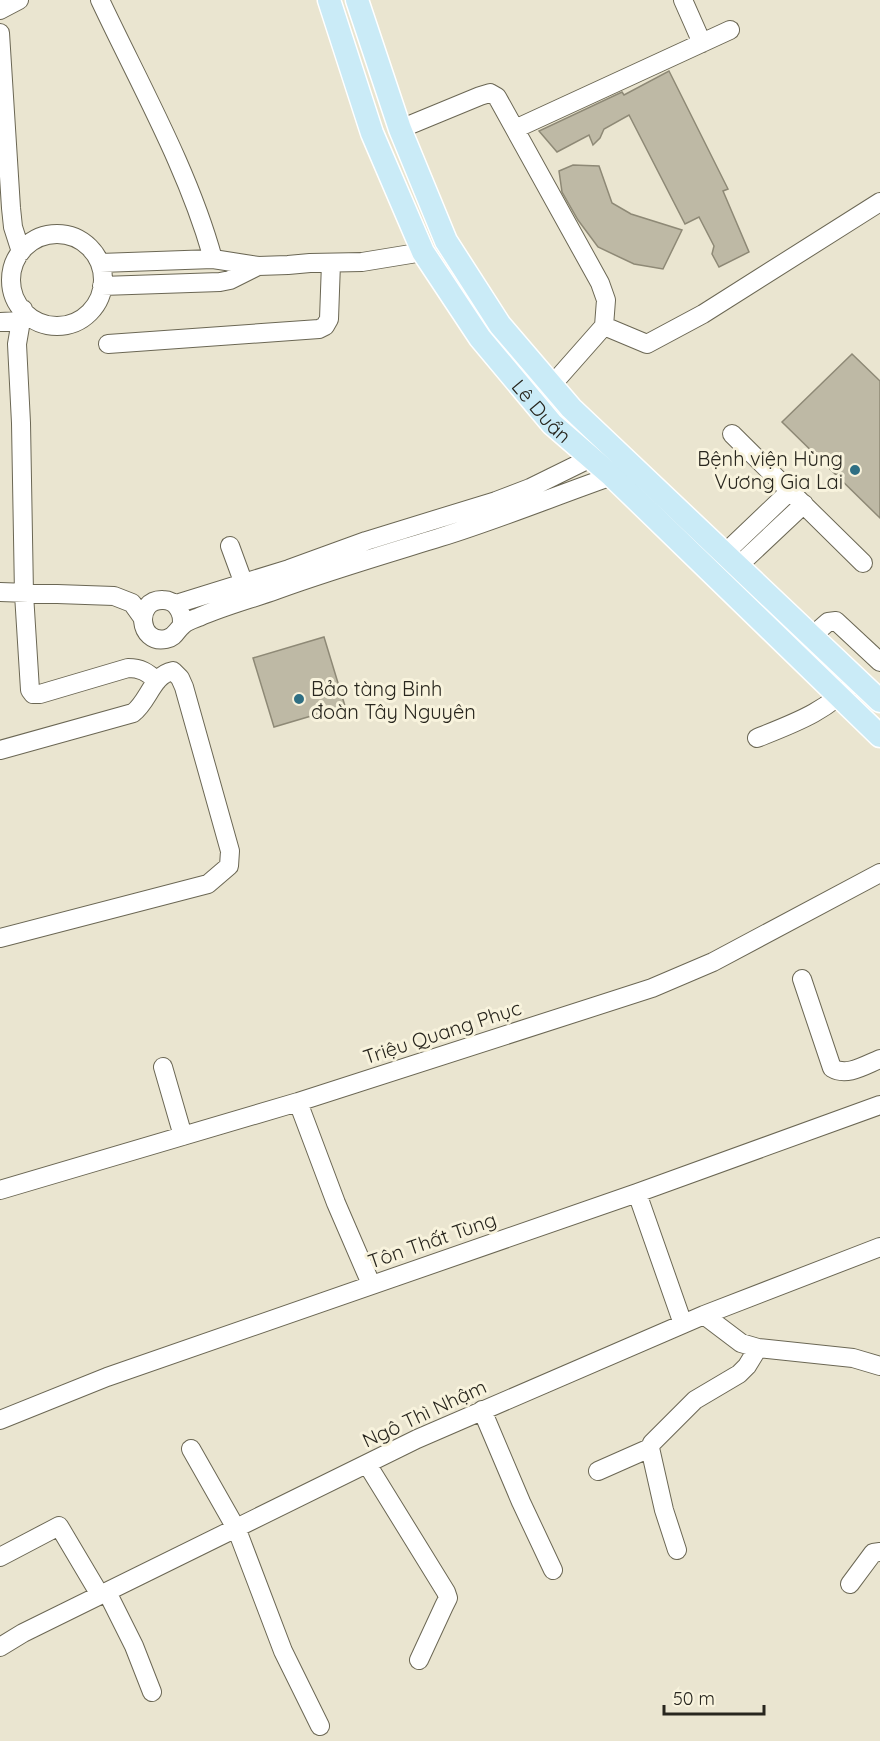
<svg xmlns="http://www.w3.org/2000/svg" width="880" height="1741" font-family="Quicksand,sans-serif">
	<style>
		.building { fill: #beb9a5; stroke: #8e8976; stroke-width: 1.5 }
		.lines { fill: none; stroke-linecap: round; stroke-linejoin: round }
		.minor-casing { stroke: #6b6754; stroke-width: 20 }
		.major-casing { stroke: #fff; stroke-width: 25 }
		.minor { stroke: #fff; stroke-width: 18 }
		.major { stroke: #caebf7; stroke-width: 22 }
		.poi-dot { fill: #2f6f83; stroke: #f8f3dd; stroke-width: 2 }
		.labels { text-anchor: middle; dominant-baseline: central; stroke-width: 6; stroke-linejoin: round; paint-order: stroke }
		.street-label { font-size: 20px; fill: #28261e; stroke: #f8f3dd }
		.poi-label { font-size: 20px; fill: #28261e; stroke: #f8f3dd; text-anchor: end }
	</style>
	<rect width="100%" height="100%" fill="#eae5d0"/>
	<path class="building" d="M669,71l59,118 -5,2 26,61 -30,15 -7,-13 2,-8 -15,-29 -14,7 -56,-109 -25,14 -4,9 -7,7 -4,-10 -32,17 -18,-21 83,-39 2,3z
		M573,165l26,1 13,37 19,11 51,16 -19,39 -29,-5 -36,-17 -20,-27 -16,-28 -3,-21z
		M852,354l28,27v137l-98,-96z
		M324,637l21,69 -71,21 -21,-69z"/>
	<g class="lines">
		<defs>
			<path id="minor" d="M100,0c39,83 89,171 113,259
				M683,0l19,43
				M0,10l19,-10
				M0,33l11,175 2,19 8,25
				M400,129l80,-33 10,-3 7,4 103,186 6,17 -2,26 -53,60
				M515,129l215,-99
				M11 280a46 46 0 1 1 92 0a46 46 0 1 1-92 0Z
				M100,263l113,-4 45,7 30,-1 22,-2 52,-1 61,-10
				M102,286l118,-4 10,-2 28,-14
				M23,309l-6,35 4,79 3,171 6,96 3,4h7l88,-26c13,0 19,4 29,13
				M0,322l21,-1
				M604,326l43,18 56,-30 177,-112
				M108,344l211,-15 6,-3 4,-7 2,-56
				M732,434l131,129
				M230,546l18,49
				M725,553l65,-62
				M738,566l66,-62
				M0,592l114,4 18,7 10,14
				M176,604l113,-35 77,-28 130,-40 34,-13 61,-30
				M182,625c0,-7 0,-11 -4,-17 -3,-5 -9,-8 -15,-8 -29,-1 -25,45 3,39 10,-2 10,-9 17,-14 4,-4 11,-6 16,-8 25,-11 52,-18 77,-27 55,-20 110,-36 165,-53 58,-18 114,-41 171,-61
				M812,636l16,-14 8,-1 44,41
				M757,738c40,-16 69,-26 100,-59
				M0,750l133,-37c16,-12 19,-38 40,-42l7,7 4,9 46,164 -1,15 -21,18 -208,54
				M802,979l30,89c15,9 33,-3 48,-9
				M163,1067l20,69
				M298,1102l38,101 35,81
				M0,1190l298,-88 354,-114 61,-26 167,-89
				M637,1193l46,131
				M704,1315l37,28 17,5 95,10 27,8
				M482,1410l39,92 32,68
				M0,1420l107,-43 530,-184 243,-88
				M191,1449l46,81 46,121 37,75
				M367,1464l79,128 2,6 -4,8 -25,54
				M598,1471l52,-23
				M677,1550l-13,-40 -14,-62 2,-5 43,-43 44,-26 8,-8 11,-18
				M0,1557l59,-31 41,69
				M850,1584l23,-31 7,-1
				M107,1592l27,54 18,46
				M0,1647l23,-14 394,-194 287,-124 176,-68"/>
			<g id="major">
				<path id="s1" d="M329,0l43,133 51,119 57,86 72,86 60,52 268,260"/>
				<path d="M357,0l43,129 46,112 54,84 71,83 309,293"/>
			</g>
		</defs>
		<use href="#minor" class="minor-casing"/>
		<use href="#major" class="major-casing"/>
		<use href="#minor" class="minor"/>
		<use href="#major" class="major"/>
	</g>
	<g class="poi-dot">
		<circle cx="855" cy="470" r="6"/>
		<circle cx="299" cy="699" r="6"/>
	</g>
	<g class="labels">
		<g class="street-label">
			<text stroke="none"><textPath href="#s1" startOffset="468">Lê Duẩn</textPath></text>
			<text transform="translate(442 1032) rotate(-18)">Triệu Quang Phục</text>
			<text transform="translate(432 1240) rotate(-19)">Tôn Thất Tùng</text>
			<text transform="translate(424 1413) rotate(-25)">Ngô Thì Nhậm</text>
		</g>
		<g class="poi-label">
			<text x="843" y="458">Bệnh viện Hùng<tspan x="843" dy="23">Vương Gia Lai</tspan></text>
			<text x="311" y="688" text-anchor="start">Bảo tàng Binh<tspan x="311" dy="23">đoàn Tây Nguyên</tspan></text>
		</g>
	</g>
	<path d="M664 1705v9h100v-9" fill="none" stroke="#28261e" stroke-width="3"/>
	<text x="673" y="1705" font-size="18" fill="#28261e" stroke="#f8f3dd" stroke-width="4.5" paint-order="stroke">50 m</text>
</svg>
